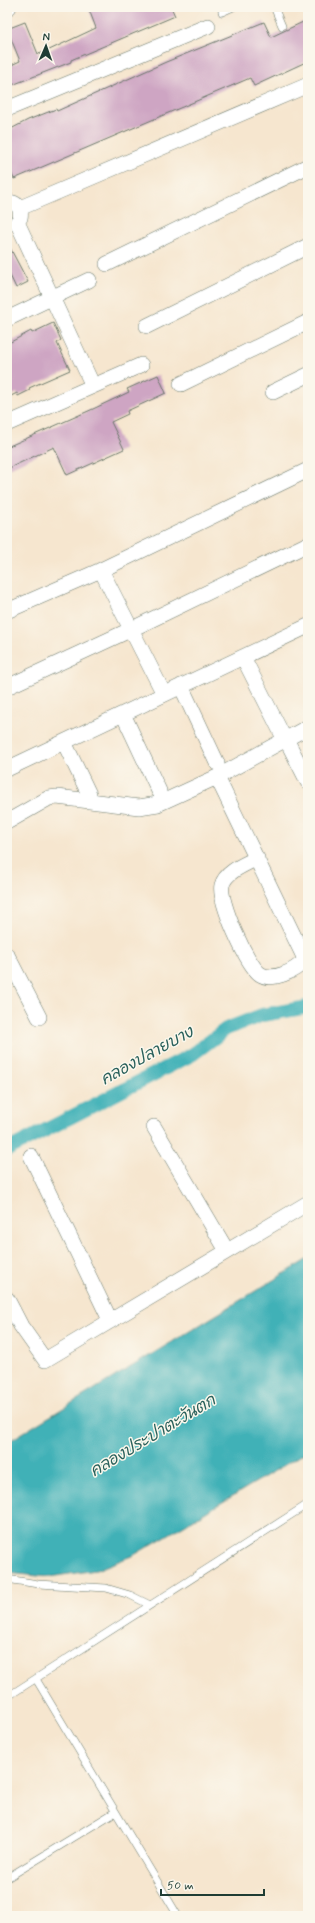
<svg xmlns="http://www.w3.org/2000/svg" width="315" height="1923" font-family="Mynerve,'Playpen Sans Thai',sans-serif">
	<style>
		.water { fill: #40b1b7; stroke: #307776 }
		.lines { fill: none; stroke-linecap: round; stroke-linejoin: round }
		.canal { stroke: #40b1b7; stroke-width: 14 }
		.building { fill: #cea5c3 }
		.lane-casing { stroke: #6a786a; stroke-width: 8 }
		.street-casing { stroke: #6a786a; stroke-width: 16 }
		.lane { stroke: #fff; stroke-width: 7 }
		.street { stroke: #fff; stroke-width: 15 }
		.labels { text-anchor: middle; dominant-baseline: central; stroke-width: 3; stroke-linejoin: round; paint-order: stroke }
		.water-label { font-size: 16px; font-style: italic; fill: #29605b; stroke: #fbf7ec }
	</style>
	<rect width="100%" height="100%" fill="#fbf7ec"/>
	<filter id="ink" filterUnits="userSpaceOnUse"><feTurbulence type="fractalNoise" baseFrequency=".025" numOctaves="2"/><feDisplacementMap in="SourceGraphic" scale="8" xChannelSelector="R" yChannelSelector="G"/><feConvolveMatrix kernelMatrix="1 2 1 2 8 2 1 2 1" color-interpolation-filters="sRGB"/></filter>
	<filter id="wash" filterUnits="userSpaceOnUse"><feTurbulence type="fractalNoise" baseFrequency=".012" numOctaves="4" result="noise"/><feDisplacementMap in="SourceGraphic" scale="16" xChannelSelector="R" yChannelSelector="G"/><feGaussianBlur stdDeviation="0.9" result="paint"/><feColorMatrix in="noise" values="0 0 0 0 0 0 0 0 0 0 0 0 0 0 0 0 0 1.4 0 .05"/><feComposite in="paint" operator="in"/></filter>
	<g filter="url(#wash)">
		<rect width="100%" height="100%" fill="#f6e6cf"/>
		<path class="water" d="M308,1259v192l-174,104 -38,15 -47,7 -42,-4v-133h4l18,-11z"/>
		<g class="lines">
			<path class="canal" d="M7,1150l186,-96 33,-25 36,-14 46,-8"/>
		</g>
		<g id="blocks">
			<path class="building" d="M88,7h83l4,9 -104,44v2l-64,25v-20l13,-6 -13,-32 18,-7 13,32 7,-2 51,-24z
				M264,22l7,15 32,-15 5,12v27l-54,25 -4,-8 -236,101 -7,-16v-32l21,-11 28,-11 1,2 109,-49z
				M7,242l21,40 -12,6 -9,-19z
				M53,323l8,17 -4,3 13,27 -41,18 1,2 -12,6 -1,-3 -10,5v-54l24,-13 1,2z
				M158,375l8,18 -39,18 1,3 -17,8 13,27 -57,26 -13,-28 -47,22v-22l86,-38 36,-17 -2,-3z"/>
		</g>
	</g>
	<g filter="url(#ink)">
		<use href="#blocks" fill-opacity="0" stroke="#6a786a" stroke-width="1"/>
		<g class="lines">
			<defs>
				<path id="lane" d="M274,7l8,19
					M222,12l11,-5
					M7,1579l31,5 68,4 24,7 20,10
					M36,1679l142,237
					M7,1697l301,-193
					M7,1878l108,-66"/>
				<path id="street" d="M7,8l2,-1
					M7,109l201,-83
					M7,202c10,0 15,6 13,16
					M20,208l288,-123
					M17,222l76,164
					M107,264l201,-98
					M7,319l82,-39
					M147,326l161,-80
					M181,384l127,-62
					M273,392l35,-17
					M7,424l134,-59
					M101,570l63,124
					M7,611l94,-41 207,-100
					M243,657l40,79
					M181,686l36,77
					M7,687l125,-58 176,-85
					M123,714l36,77
					M286,739l22,43
					M64,742l25,52
					M7,769l301,-143
					M217,777l87,180v4c-9,10 -32,21 -44,13 -13,-9 -42,-74 -38,-89 4,-14 24,-21 35,-27
					M7,822l42,-24 8,-1 82,10 19,-3 59,-27 91,-50
					M7,955l32,62
					M154,1127l73,124
					M31,1156l79,164
					M7,1299l14,27 24,34 263,-157"/>
			</defs>
			<use href="#lane" class="lane-casing"/>
			<use href="#street" class="street-casing"/>
			<use href="#lane" class="lane"/>
			<use href="#street" class="street"/>
		</g>
	</g>
	<g class="labels">
		<g class="water-label">
			<text transform="translate(147 1056) rotate(-29)">คลองปลายบาง</text>
			<text transform="translate(153 1436) rotate(-31)">คลองประปาตะวันตก</text>
		</g>
	</g>
	<rect width="315" height="1923" fill="none" stroke="#fbf7ec" stroke-width="24"/>
	<g transform="translate(46 46) rotate(2)" stroke="#fbf7ec" stroke-width="3" paint-order="stroke">
	<path d="M0-3L7 15L0 10L-7 15Z" fill="#1f3d34"/>
	<text y="-6" font-size="11" font-weight="bold" text-anchor="middle" fill="#1f3d34">N</text>
	</g>
	<path d="M161 1889v6h103v-6" fill="none" stroke="#1f3d34" stroke-width="2"/>
	<text x="167" y="1889" font-size="12" fill="#1f3d34" stroke="#fbf7ec" stroke-width="3" paint-order="stroke">50 m</text>
</svg>
